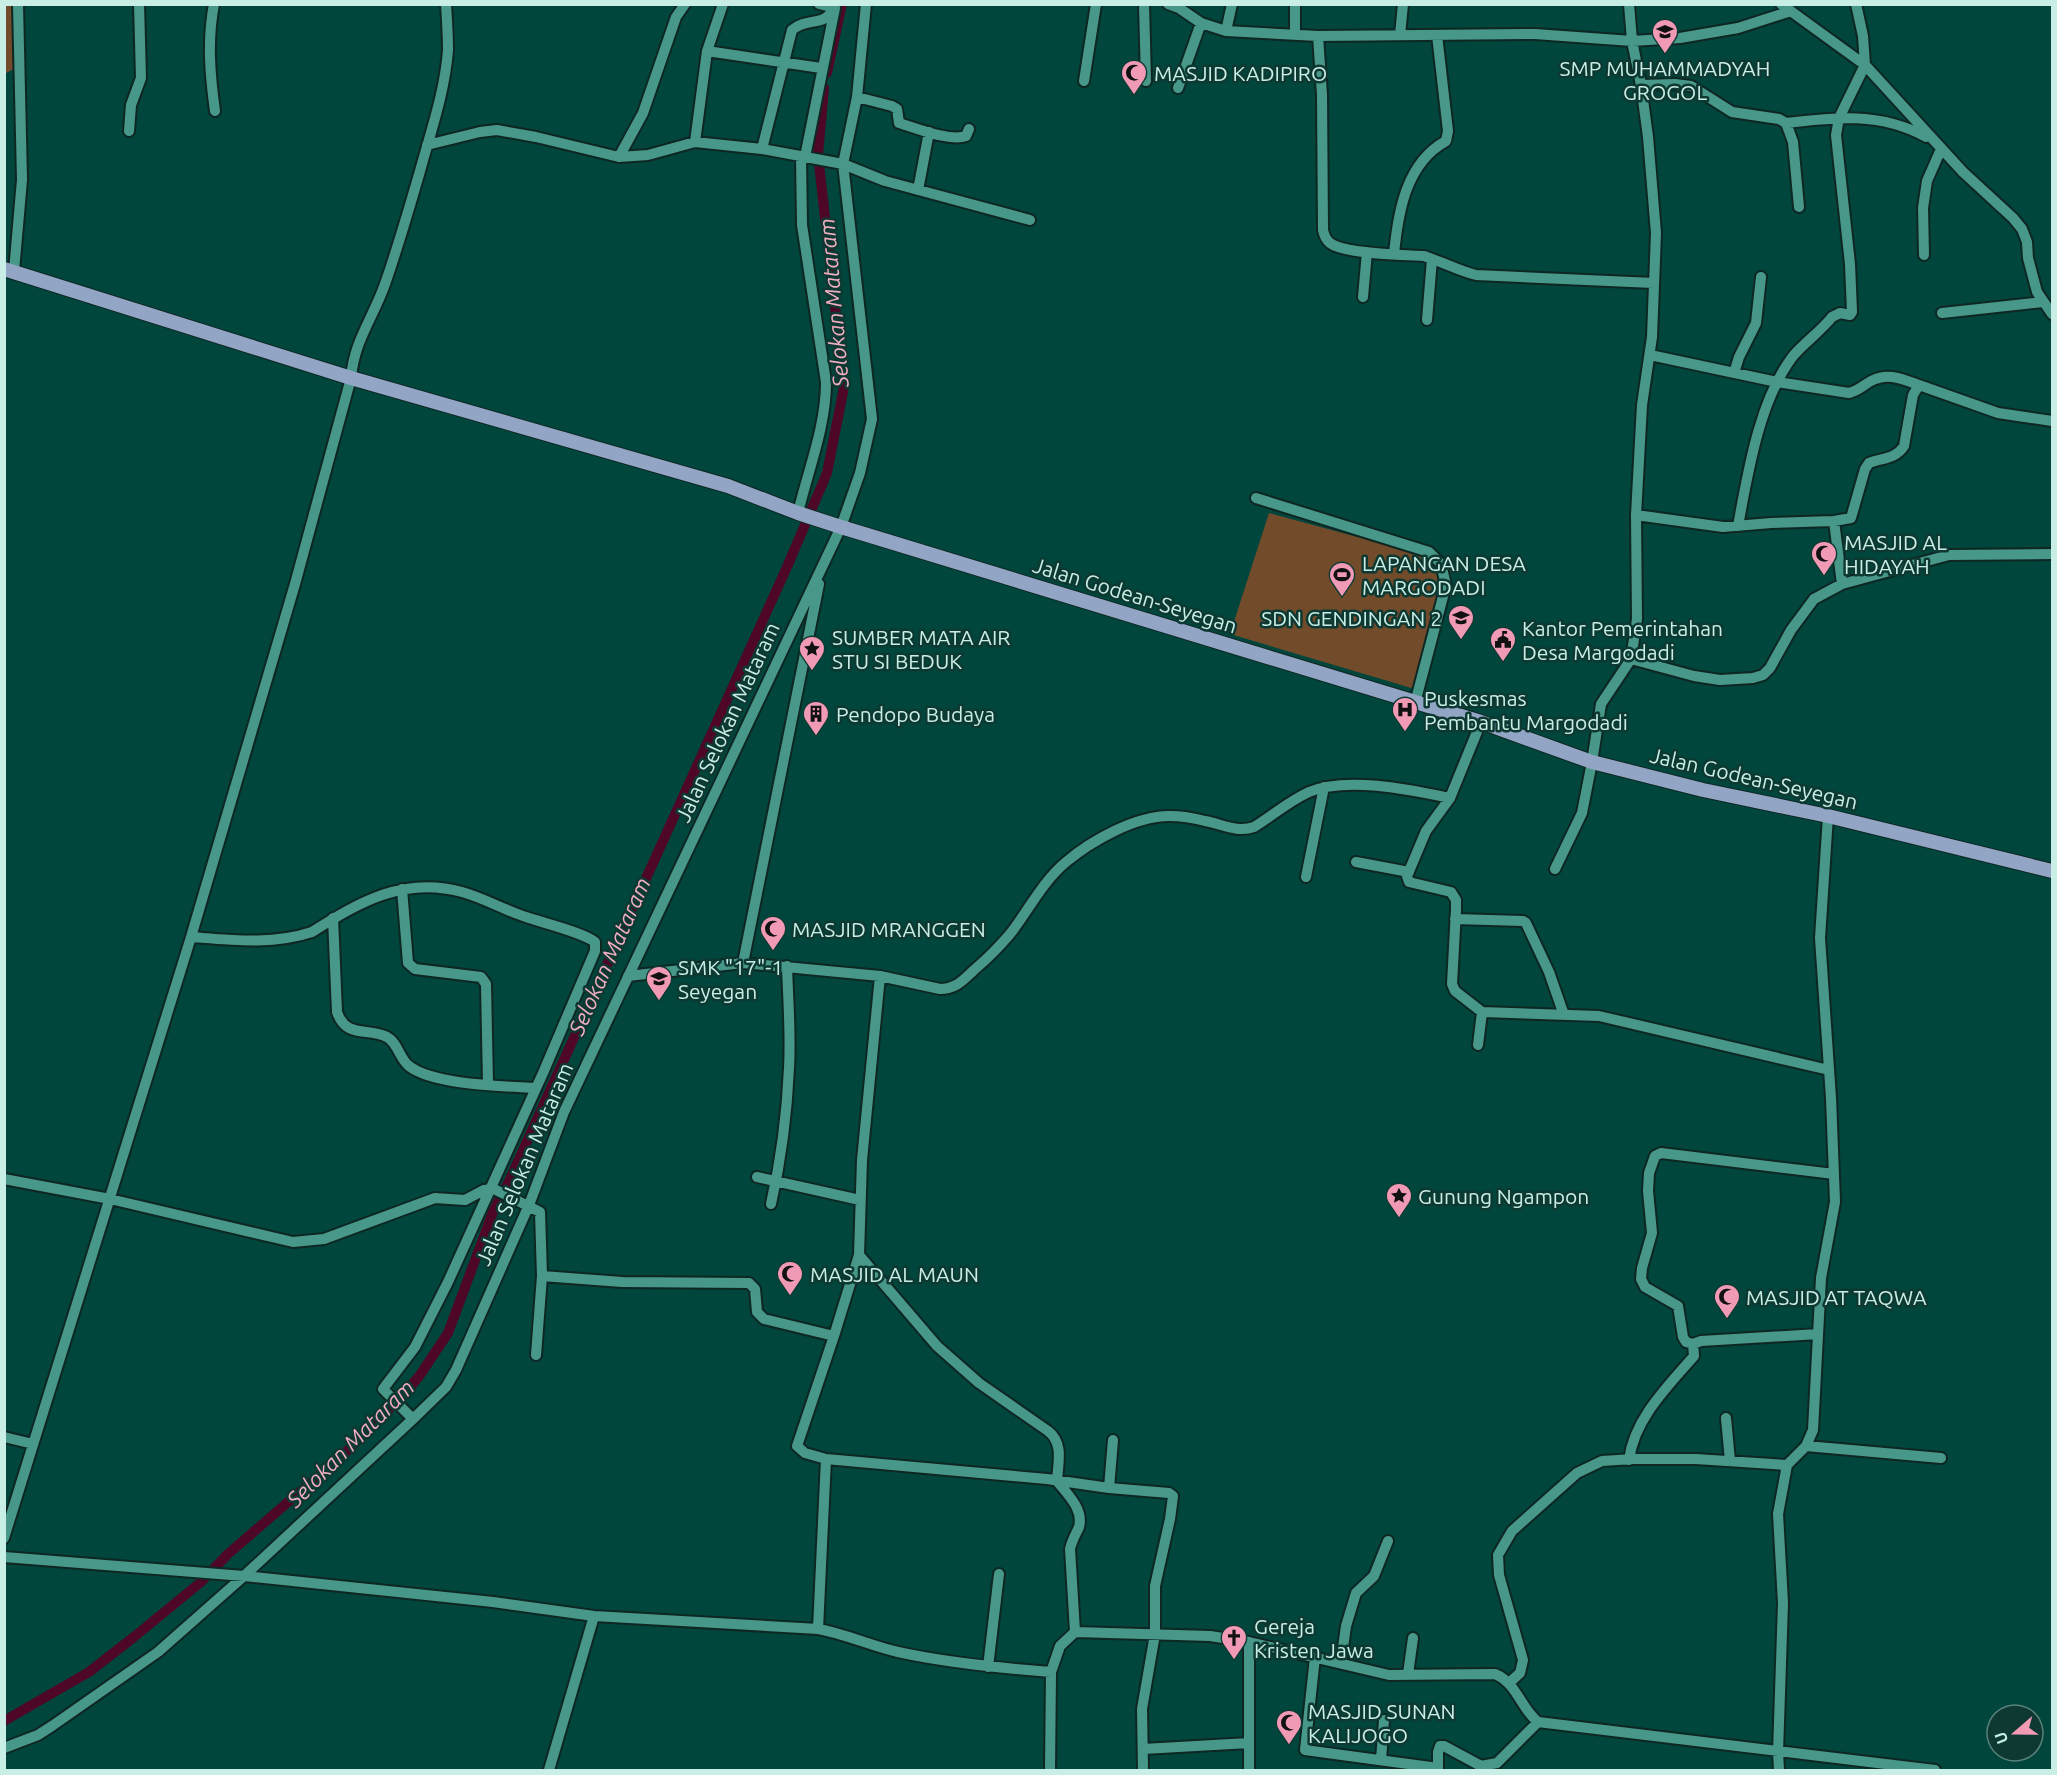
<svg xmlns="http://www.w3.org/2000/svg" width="2057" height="1775" font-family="Ubuntu,sans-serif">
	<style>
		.green { fill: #714b2a }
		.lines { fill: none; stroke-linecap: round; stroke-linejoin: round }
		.canal { stroke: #4f0728; stroke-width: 10 }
		.minor-casing { stroke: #0e2723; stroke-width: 14 }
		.major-casing { stroke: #0e2723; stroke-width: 16 }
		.minor { stroke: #489889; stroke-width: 10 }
		.major { stroke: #92a5c5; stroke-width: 14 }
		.labels { text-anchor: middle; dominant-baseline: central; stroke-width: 5; stroke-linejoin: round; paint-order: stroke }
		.poi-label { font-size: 21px; fill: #c9eee6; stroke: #0d3932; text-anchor: start }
		.street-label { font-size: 21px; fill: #c9eee6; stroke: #0d3932 }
		.water-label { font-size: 22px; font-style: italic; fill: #f2afc3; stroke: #0d3932 }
	</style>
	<rect width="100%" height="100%" fill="#00463c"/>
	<path class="green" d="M4,5h11l1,63 -10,5 -2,-1z
		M1269,513l184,50 -35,127 -188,-56z"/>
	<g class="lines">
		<path class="canal" d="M827,73l15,-69
			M4,1721l85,-49 45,-35 67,-55 27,-28 119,-103 59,-59 14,-17 28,-42 45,-121 17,-33 277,-612 40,-94 17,-86 -26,-232 6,-67"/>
		<defs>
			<path id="minor" d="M214,4c-7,37 -4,71 1,107
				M1144,4l2,77
				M1168,4l11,4 22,15 25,8 92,5 217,-2 97,7 48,-3 58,-10 53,-17
				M1295,4v31
				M1781,4l84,61 98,107 50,46 9,11 5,13 1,16 9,34 15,22
				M1226,31l6,-27
				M1400,35l3,-31
				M1318,36l4,59 1,135c1,5 2,9 7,13 14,11 74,12 94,13l8,3 -5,61
				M707,51l114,17
				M1084,81l12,-77
				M1641,85l34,-1 16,2 41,26 47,7 7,4 7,19 6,65
				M1178,88l23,-65
				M857,97l35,9 5,3 2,14c17,5 51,19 67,13l3,-7
				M1786,123c49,-6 95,-11 140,14
				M129,131l2,-26 10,-27 -2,-74
				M695,142l12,-91 16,-47
				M427,145l53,-13 17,-2 39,7 83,20 29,-2 47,-13 67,7 81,15 42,17 145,39
				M762,149l30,-119c16,-14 35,-1 43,-26
				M619,157l24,-44 33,-96 9,-13
				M805,157l30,-149 -16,-4
				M918,190l11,-58
				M1394,254c4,-42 12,-91 52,-113l2,-10 -11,-96
				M1924,255l-1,-47 4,-27 14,-32
				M1432,259c15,5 28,12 44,16l178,8
				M14,271l8,-91 -4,-176
				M1363,297l4,-45
				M1942,313l101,-11
				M1650,355l127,27 72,11c9,-2 13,-7 22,-12 17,-9 31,-2 48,4
				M1734,373l5,-16 17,-34 5,-46
				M1256,498l173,54 12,12 5,21 -31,118
				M798,513c10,-43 28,-86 28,-131l-24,-157 -1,-68
				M1636,515l87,12 48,-4 63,-2 17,-3 14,-49 4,-6c13,-5 27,-4 35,-17l9,-51 6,-10 79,28 54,8
				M1834,521l8,63
				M1738,526c10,-54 21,-125 55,-170 12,-14 28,-25 39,-39l8,-4 10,2 2,-3 -2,-48 -14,-129 3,-17 26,-53 -2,-29 -7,-32
				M1631,659l63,17 26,4 33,-2 10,-3 7,-7 21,-38 23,-31 28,-15 107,-29 103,-1
				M1481,722l-31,76 -24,33 -19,45 2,6 42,10 5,8v10l-4,74 3,7 27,21 117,4 230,54
				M1356,862l53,10
				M1555,869l27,-56 10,-51 9,-58 30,-45 6,-40 -1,-104 6,-110 10,-68 4,-104 -8,-96 -7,-52 -9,-44 -3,-37
				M1306,877l18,-90
				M402,889l6,74 7,6 66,8 5,7 2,100
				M333,918l4,94c9,27 31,15 50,25 11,6 12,21 22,29 24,19 94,20 126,22
				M1455,919l68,2 3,2 23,49 15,43
				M191,937c40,3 82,8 121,-5 47,-30 92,-56 150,-40 22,6 42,18 64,25 17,6 56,15 69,25v9l-52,122 -95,209 -33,65 -32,42 30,30
				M743,963l76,-379
				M880,976l60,13c16,0 23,-9 34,-19 13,-11 25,-23 36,-36 19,-24 32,-52 56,-72 25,-21 69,-46 103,-46 11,0 25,2 36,5 17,3 32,12 49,6 18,-11 35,-26 55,-35 37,-16 102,-2 141,6
				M1478,1045l4,-33
				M757,1177l103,23
				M4,1179l106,20 183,43 31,-3 111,-41 30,2 19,-10 10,-1 46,23 2,64 80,6 127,1 6,6 2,23 7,7 70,17 25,-81 3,-95 18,-184 -137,-13 -115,13
				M771,1204c10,-44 16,-91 18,-136 2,-34 -1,-68 -2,-102
				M859,1255l78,91 42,37 69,48c16,12 10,32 9,50 10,13 27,28 22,46 -3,7 -7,13 -9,22l5,83
				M1818,1334l-117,7 -8,3 -7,-2 -3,-5 -5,-31 -33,-19 -4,-8 1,-11 10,-35 -4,-42 1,-18 6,-17 6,-3 173,21
				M536,1355l6,-79
				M1726,1418l4,43
				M4,1437l29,7
				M1806,1446l135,12
				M826,1459l221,20 62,9 4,-48
				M1629,1460c5,-41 39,-74 65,-104l-1,-12
				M1109,1488l60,5 4,3 -3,23 -15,67v48l-13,75 1,61
				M4,1538l187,-601 104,-353 56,-206c3,-37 22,-60 34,-94 13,-37 24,-75 35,-113 11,-40 25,-80 28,-121 0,-15 -1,-30 -2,-46
				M4,1557l240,19 249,26 101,14 224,13c28,5 53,17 80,23 50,11 102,16 153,20l9,-26 15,-14 135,4 39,6 140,33 106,-1c22,9 26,35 43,48l397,48
				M818,1629l8,-170 -21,-6 -8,-7 37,-110
				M1315,1657l-10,93 133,18
				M1341,1662l5,-36 10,-33 18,-17 14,-35
				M988,1667l11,-93
				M1408,1674l5,-36
				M1509,1683l11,-10 3,-13 -24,-85 -1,-20 14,-24 65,-58 25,-12 31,-2h63l91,6
				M4,1748l34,-13 14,-9 106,-74 86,-76 169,-157 33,-32 10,-17 73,-165 35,-93 277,-585 19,-54 12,-54 -29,-255 14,-67 9,-93
				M1143,1749l106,-6
				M1381,1760l3,-40
				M549,1770l45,-154
				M1050,1770l1,-98
				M1249,1770v-128
				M1438,1770v-18l2,-6h4l37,20 16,-3 41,-41
				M1779,1770l-1,-18 5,-149 -5,-89 9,-49 19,-19 7,-16 8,-152 14,-76 -4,-104 -11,-160 8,-122"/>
			<path id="major" d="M4,269l347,109 377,108 70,27 43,14 640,195 111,40 111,28 125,26 224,55"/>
		</defs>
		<use href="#minor" class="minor-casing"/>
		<use href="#major" class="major-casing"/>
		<use href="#minor" class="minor"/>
		<use href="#major" class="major"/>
	</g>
	<defs>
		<symbol id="school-pin" viewBox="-11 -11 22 30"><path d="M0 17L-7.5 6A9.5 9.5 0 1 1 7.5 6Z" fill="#f09ab5" stroke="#0d3932"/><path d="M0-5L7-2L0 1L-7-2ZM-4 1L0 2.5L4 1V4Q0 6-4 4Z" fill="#111"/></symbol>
		<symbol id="mosque-pin" viewBox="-11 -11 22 30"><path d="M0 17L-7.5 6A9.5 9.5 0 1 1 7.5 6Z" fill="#f09ab5" stroke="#0d3932"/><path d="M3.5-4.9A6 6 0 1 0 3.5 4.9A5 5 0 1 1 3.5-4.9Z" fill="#111"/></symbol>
		<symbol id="stadium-pin" viewBox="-11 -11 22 30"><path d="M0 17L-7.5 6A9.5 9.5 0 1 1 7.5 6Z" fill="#f09ab5" stroke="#0d3932"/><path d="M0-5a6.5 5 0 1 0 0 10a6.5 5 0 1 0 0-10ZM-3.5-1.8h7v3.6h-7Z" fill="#111"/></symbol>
		<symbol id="civic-pin" viewBox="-11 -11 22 30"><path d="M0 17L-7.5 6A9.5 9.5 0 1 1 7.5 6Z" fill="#f09ab5" stroke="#0d3932"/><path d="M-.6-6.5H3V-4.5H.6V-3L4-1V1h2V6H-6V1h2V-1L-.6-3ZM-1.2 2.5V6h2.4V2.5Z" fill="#111"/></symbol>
		<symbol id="sight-pin" viewBox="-11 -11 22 30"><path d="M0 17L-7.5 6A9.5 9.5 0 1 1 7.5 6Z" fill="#f09ab5" stroke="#0d3932"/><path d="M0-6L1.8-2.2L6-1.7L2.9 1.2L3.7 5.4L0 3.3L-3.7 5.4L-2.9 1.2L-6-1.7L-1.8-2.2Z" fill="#111"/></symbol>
		<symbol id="hospital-pin" viewBox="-11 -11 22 30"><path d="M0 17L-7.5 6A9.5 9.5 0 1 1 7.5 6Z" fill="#f09ab5" stroke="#0d3932"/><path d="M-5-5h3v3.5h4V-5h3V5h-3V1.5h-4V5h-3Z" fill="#111"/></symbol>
		<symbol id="building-pin" viewBox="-11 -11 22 30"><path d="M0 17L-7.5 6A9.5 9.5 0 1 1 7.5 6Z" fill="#f09ab5" stroke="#0d3932"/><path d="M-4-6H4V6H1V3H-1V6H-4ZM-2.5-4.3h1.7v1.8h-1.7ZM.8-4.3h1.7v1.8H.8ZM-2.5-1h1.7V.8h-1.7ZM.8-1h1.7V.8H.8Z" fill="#111"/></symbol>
		<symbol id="church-pin" viewBox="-11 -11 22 30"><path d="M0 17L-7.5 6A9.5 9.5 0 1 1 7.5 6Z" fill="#f09ab5" stroke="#0d3932"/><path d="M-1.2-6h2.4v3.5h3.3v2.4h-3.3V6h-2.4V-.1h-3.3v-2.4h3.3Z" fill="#111"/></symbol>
	</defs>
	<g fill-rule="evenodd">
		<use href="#school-pin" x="1650" y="17" width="30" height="40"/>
		<use href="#mosque-pin" x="1119" y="58" width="30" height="40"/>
		<use href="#mosque-pin" x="1809" y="539" width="30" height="40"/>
		<use href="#stadium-pin" x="1327" y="560" width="30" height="40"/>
		<use href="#school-pin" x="1446" y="603" width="30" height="40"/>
		<use href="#civic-pin" x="1488" y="625" width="30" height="40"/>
		<use href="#sight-pin" x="797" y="634" width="30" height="40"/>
		<use href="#hospital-pin" x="1390" y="695" width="30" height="40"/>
		<use href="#building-pin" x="801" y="699" width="30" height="40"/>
		<use href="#mosque-pin" x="758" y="914" width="30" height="40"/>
		<use href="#school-pin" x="644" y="964" width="30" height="40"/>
		<use href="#sight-pin" x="1384" y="1181" width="30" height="40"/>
		<use href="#mosque-pin" x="775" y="1259" width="30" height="40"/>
		<use href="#mosque-pin" x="1712" y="1282" width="30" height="40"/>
		<use href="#church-pin" x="1219" y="1623" width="30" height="40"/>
		<use href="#mosque-pin" x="1274" y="1708" width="30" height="40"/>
	</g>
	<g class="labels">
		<g class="poi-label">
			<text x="1665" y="68" text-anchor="middle">SMP MUHAMMADYAH<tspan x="1665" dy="24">GROGOL</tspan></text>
			<text x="1154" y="73">MASJID KADIPIRO</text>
			<text x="1844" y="542">MASJID AL<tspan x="1844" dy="24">HIDAYAH</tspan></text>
			<text x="1362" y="563">LAPANGAN DESA<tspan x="1362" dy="24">MARGODADI</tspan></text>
			<text x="1442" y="618" text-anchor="end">SDN GENDINGAN 2</text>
			<text x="1522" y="628">Kantor Pemerintahan<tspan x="1522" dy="24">Desa Margodadi</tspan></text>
			<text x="832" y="637">SUMBER MATA AIR<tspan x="832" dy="24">STU SI BEDUK</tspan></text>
			<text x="1424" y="698">Puskesmas<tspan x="1424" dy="24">Pembantu Margodadi</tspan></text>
			<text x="836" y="714">Pendopo Budaya</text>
			<text x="792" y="929">MASJID MRANGGEN</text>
			<text x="678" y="967">SMK "17"-1<tspan x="678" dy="24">Seyegan</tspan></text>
			<text x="1418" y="1196">Gunung Ngampon</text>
			<text x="810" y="1274">MASJID AL MAUN</text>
			<text x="1746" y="1297">MASJID AT TAQWA</text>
			<text x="1254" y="1626">Gereja<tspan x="1254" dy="24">Kristen Jawa</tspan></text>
			<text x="1308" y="1711">MASJID SUNAN<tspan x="1308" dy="24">KALIJOGO</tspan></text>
		</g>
		<g class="street-label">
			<text transform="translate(1135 595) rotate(17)">Jalan Godean-Seyegan</text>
			<text transform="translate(727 722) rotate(-65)">Jalan Selokan Mataram</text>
			<text transform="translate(1754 778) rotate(13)">Jalan Godean-Seyegan</text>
			<text transform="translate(524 1164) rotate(-67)">Jalan Selokan Mataram</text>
		</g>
		<g class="water-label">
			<text transform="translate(833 303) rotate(-95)">Selokan Mataram</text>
			<text transform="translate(609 956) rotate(-66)">Selokan Mataram</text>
			<text transform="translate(350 1443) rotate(-45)">Selokan Mataram</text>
		</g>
	</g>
	<rect width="2057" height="1775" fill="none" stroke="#c9eee6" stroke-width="12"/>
	<g transform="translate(2015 1733) rotate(250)"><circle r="28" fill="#0d3932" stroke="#58817a" stroke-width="1.5"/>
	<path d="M0-4.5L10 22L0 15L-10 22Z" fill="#f09ab5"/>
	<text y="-9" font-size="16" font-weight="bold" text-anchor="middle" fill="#c9eee6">U</text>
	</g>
</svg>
